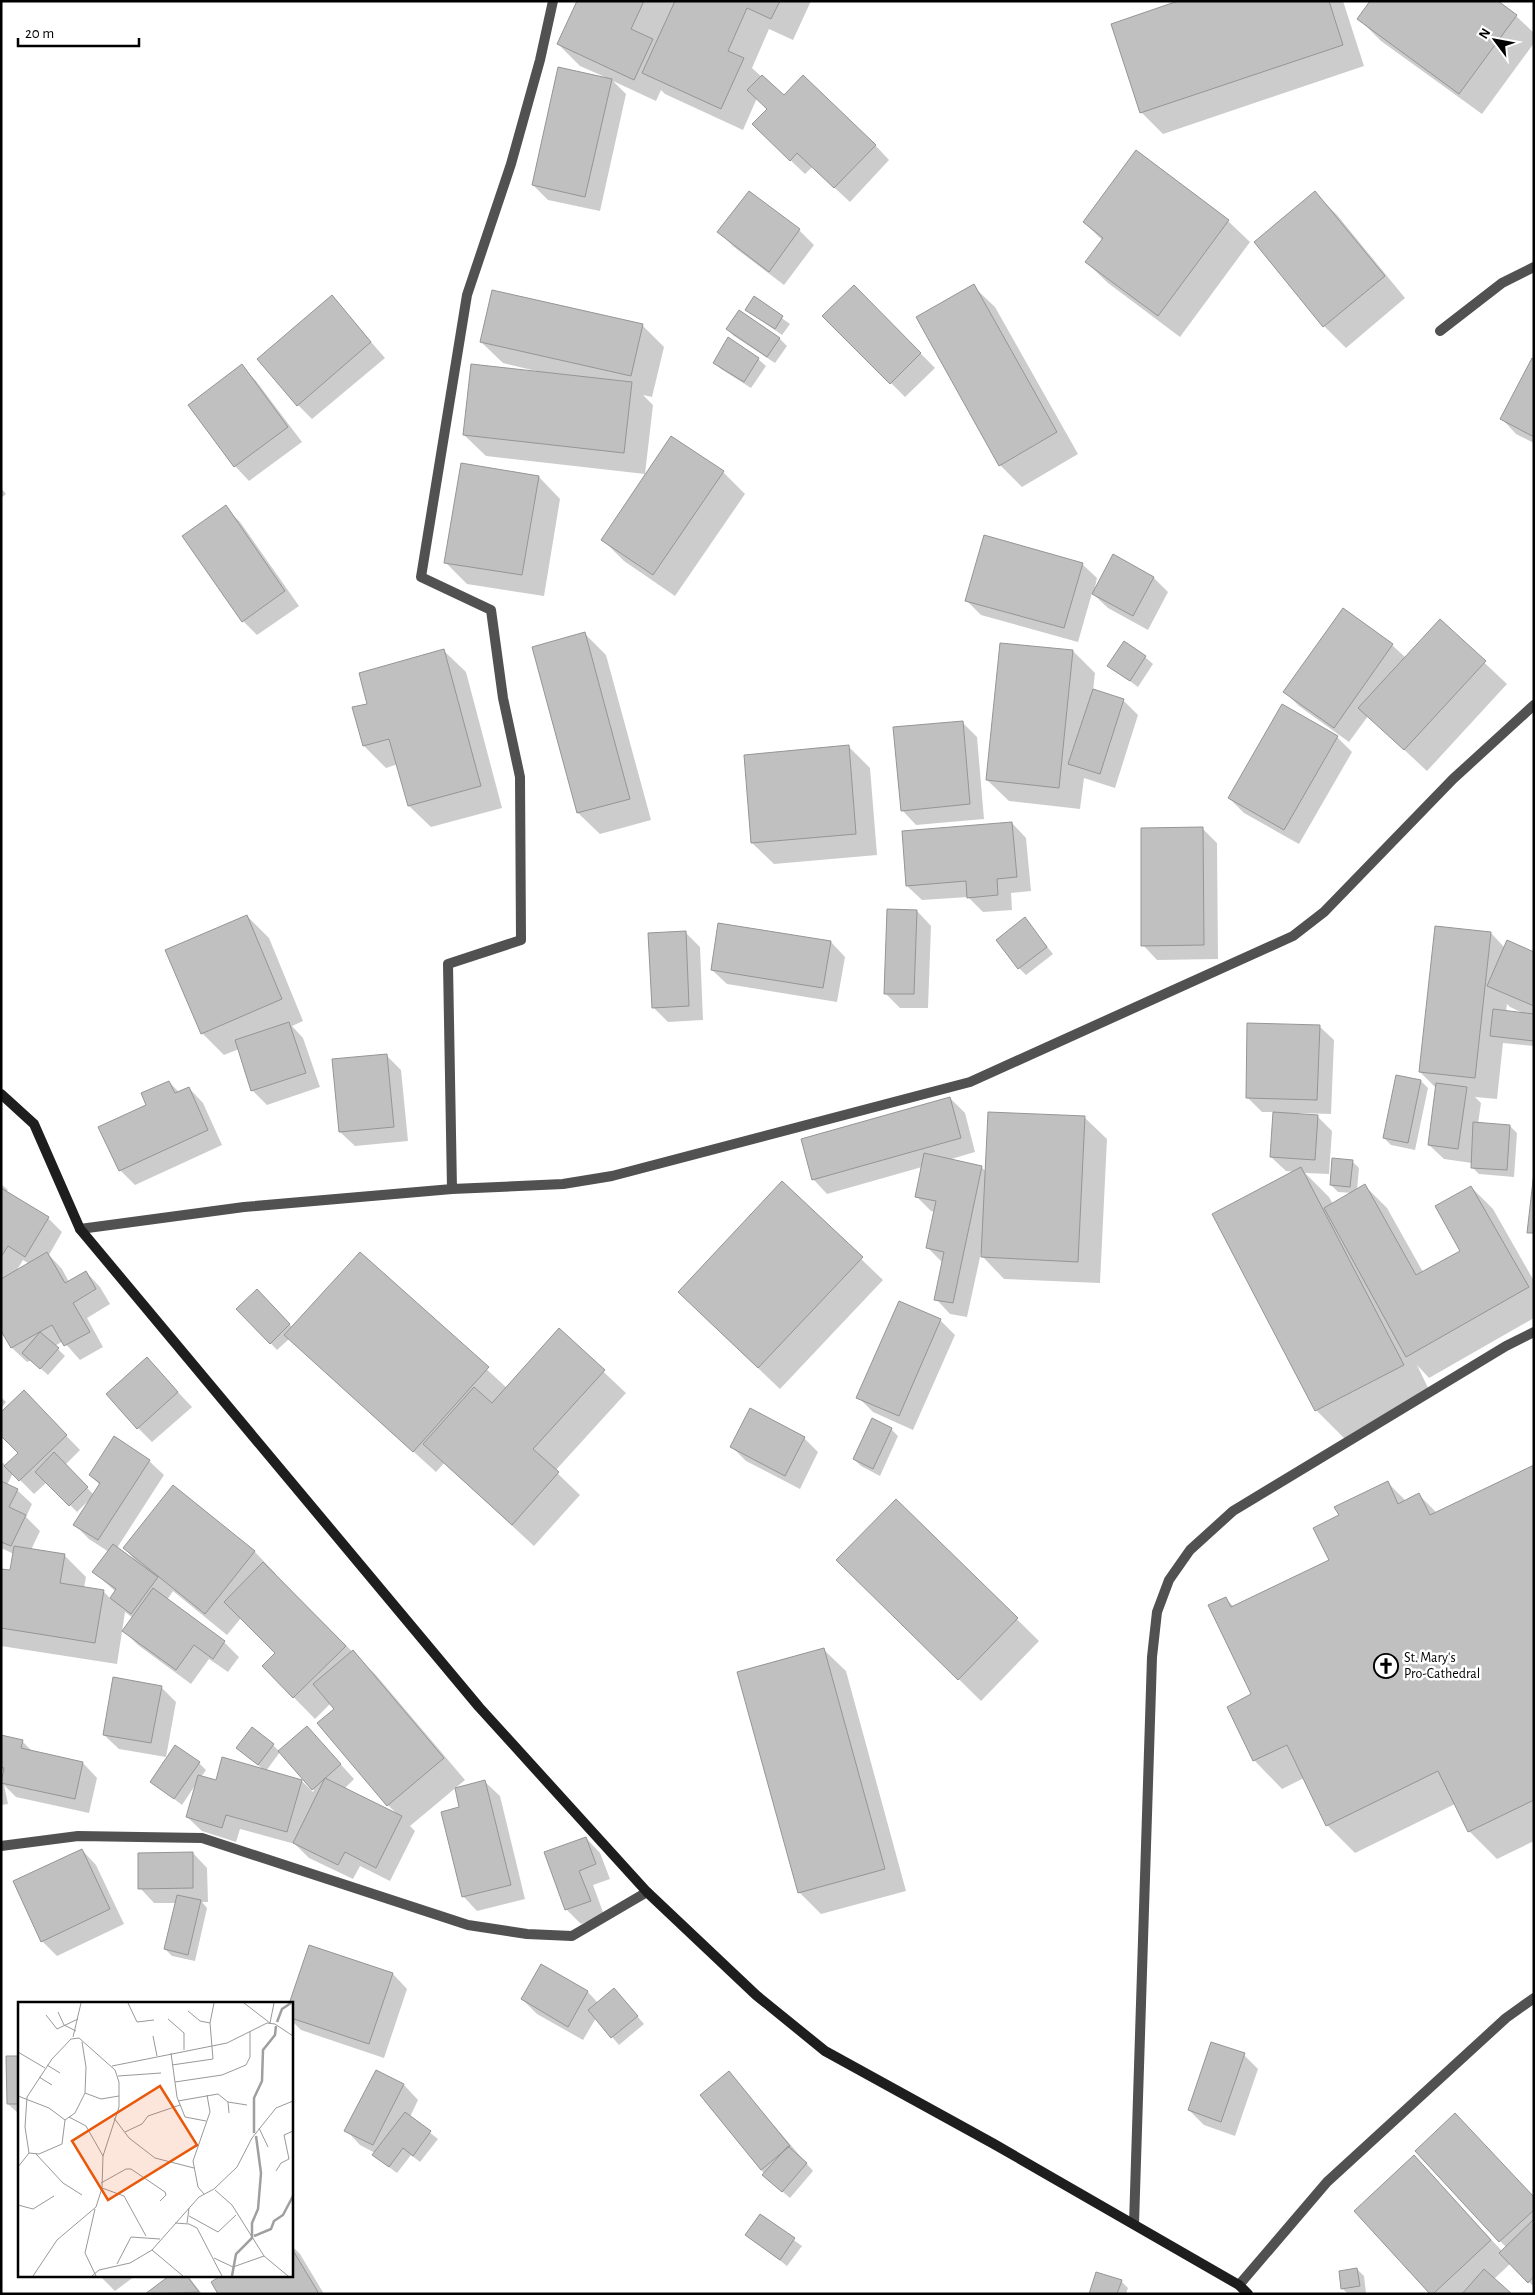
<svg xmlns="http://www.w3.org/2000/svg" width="1535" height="2295" font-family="'Alegreya Sans',sans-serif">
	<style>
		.shadow { fill: #0003; fill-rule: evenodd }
		.building { fill: #c0c0c0; stroke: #959595 }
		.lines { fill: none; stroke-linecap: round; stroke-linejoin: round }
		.street { stroke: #515151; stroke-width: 10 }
		.secondary { stroke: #1e1e1e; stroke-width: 10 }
		.labels { text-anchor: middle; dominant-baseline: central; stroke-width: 5; stroke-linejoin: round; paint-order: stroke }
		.poi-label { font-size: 14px; fill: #000; stroke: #fff; text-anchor: start }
		.inset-river { fill: none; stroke: #9f9f9f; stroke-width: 2.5 }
		.inset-road { fill: none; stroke: #999; stroke-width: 1 }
		.view { fill: #e8590c; fill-opacity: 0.15; stroke: #e8590c; stroke-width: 2.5 }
		.inset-edge { fill: none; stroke: #000; stroke-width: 2.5 }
	</style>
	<rect width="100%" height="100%" fill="#fff"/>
	<path class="shadow" d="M578,1h233l-18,39 -24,-11 -17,39 32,29 91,48 14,15 -39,42 -38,-35 -7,7 -37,-35v-30l-11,-11 -14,32 -78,-36 -4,-4 -5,11 -43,-20 13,13 -26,117 -52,-11 -15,-15 72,-108 -25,-11 -22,-22z
		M1179,1h164l21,65 -201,68 -22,-22z
		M1516,16l18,17v10l-52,71 -101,-73 -22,-22z
		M1315,193l22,22 68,83 -59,50 -22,-22z
		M1228,221l22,21 -70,95 -72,-54 -22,-21 16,-22 -18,-18z
		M799,230l15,15 -30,40 -50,-38 -15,-15z
		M854,286l81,82 -30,29 -81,-81z
		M973,286l22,21 83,147 -56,33 -22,-22z
		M332,297l53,61 -73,61 -14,-14z
		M754,298l36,26 -8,11 -36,-25z
		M739,311l41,28 7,7 -12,17 -41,-27 -7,-7z
		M642,325l22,22 -12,50 -9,-2 10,10 -8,69 -159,-18 -22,-21 72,-62v-2l-33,-8 -22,-21z
		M758,359l8,7 -15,22 -30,-19 -7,-7z
		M1534,361v82l-18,-9 -14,-15z
		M242,366l14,15 46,61 -53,39 -14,-15z
		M723,472l22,22 -70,102 -51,-35 -21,-21z
		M539,477l21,22 -16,97 -77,-12 -21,-21z
		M1,488l5,6 -5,4z
		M225,507l15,15 59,84 -42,29 -14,-14z
		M1113,556l41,22 14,14 -20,38 -40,-22 -16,-15 -14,49 -97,-27 -14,-14 115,-37 15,14 -3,14z
		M1440,621l67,63 -80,87 -59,-55 -19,26 -50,-36 -14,-14 107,-47 14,13z
		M584,633l22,22 45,165 -51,14 -22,-21z
		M444,651l22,21 36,136 -71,19 -22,-21 -11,-42 -12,4 -22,-22 -10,-38 14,-3z
		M1073,651l22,22 -2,18 30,9 15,15 -23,73 -31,-10 -4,31 -71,-8 -22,-21z
		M1145,657l8,7 -15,23 -29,-21z
		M962,722l15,15 7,82 -68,6 -14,-15z
		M1337,737l15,15 -53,92 -55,-31 -15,-15z
		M849,747l21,21 7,87 -103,9 -22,-21z
		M1012,823l14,15 5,53 -20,2 1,17 -29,2 -15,-15 -46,3 -15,-14z
		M1203,829l14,14 1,116 -61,1 -14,-15z
		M917,911l14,15 -3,82h-28l-15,-15z
		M247,916l22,22 34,83 -11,5 11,12 17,49 -53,18 -15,-15 -13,-41 -15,6 -22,-22 -35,-82z
		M1025,919l28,35 -27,21 -7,-7z
		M685,932l15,15 3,73 -35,2 -15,-15z
		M1491,933l14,15 29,5v93l-31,-3 -6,56 -22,-2 6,6 -3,21 32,2 7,7 -3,44 -35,-3 -7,-7v-4l-28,-4 -15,-14 8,-56 -17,-17zM1507,1004l3,3 13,6 -17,-1z
		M831,942l14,15 -8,45 -110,-18 -15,-14z
		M1319,1026l15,14 -3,74 -32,-1v2l18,1 15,15 -3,43 -24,-1 24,24 4,7 20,-11 -15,-1 -7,-7 21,-24 7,7 -2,22 8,-4 22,22 36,64 38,-20 10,-65 22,22 41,72v37l-105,60 -12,-13 14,29 -86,45 -29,-29 -102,-196 81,-42 -9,-1 -15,-14 3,-45h-12l-15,-15z
		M386,1055l15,15 7,71 -53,5 -15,-14z
		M1421,1081l7,7 -13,62 -24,-5 -7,-7z
		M169,1082l10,10 10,-4 14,15 19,42 -87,40 -15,-15 28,-64z
		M950,1098l15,15 10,39 -27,8 33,7 6,5 98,-54 22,21 -7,144 -96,-4 -21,-22 -1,-9 -15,69 -17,-3 -14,-15 6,-37 -14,-14 7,-36 -4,-1 -15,-15 6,-29 -95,27 -14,-15z
		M782,1183l101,97 -103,109 -79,-75z
		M1,1184l7,6 -2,2 42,26 14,14 -13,23 13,14 7,13 17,-10 14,15 10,17 -23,14 16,29 -23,13 -17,-19 -8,5 10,10 -17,19 -17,-15 -4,2 -15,-14 -11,-20zM23,1260l7,4 -15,9z
		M360,1253l147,135 52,-58 67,63 -71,78 25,24 -46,51 -90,-83 -8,9 -147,-133 -12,11 -39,-41 26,-12 29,31z
		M940,1320l15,15 -42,95 -40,-18 -15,-15z
		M147,1359l45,48 -40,35 -14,-14z
		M24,1392l56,58 -15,15 29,30 6,-10 -10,-10 59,-14 15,14 -47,73 21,16 -13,-16 48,-61 82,65 21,22 -1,1 100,99 90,106 -55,46 5,5 -25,50 -30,-15 -7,13 -44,-21 -14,-14 -55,-15 -4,13 -34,-11 -15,-14 9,-33 -14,21 -30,-23 47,-19 7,7 -5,7 16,5 48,-11 -27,-23 35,-3 6,6 28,-24 47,52 -10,10 54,26 -10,-10 -52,-96 -5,-6 -16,16 -52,-53 13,-13 -35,-35 -14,17 -54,-44 -6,9 57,42 15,15 -11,15 -19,-13 -18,25 -53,-39 -14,-14 9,-13 -8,-6 -8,52 -116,-18v-76l10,1 3,-17 -13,-6v-87l5,5 14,-13zM13,1473l21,21 13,-12 30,30 13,-13 -15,26 14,14 20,13 -15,20 22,20 -5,7 -8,-8 -19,-3 2,-11 -22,-22 -33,-5 9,-19 -14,-14 6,-13 -15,-14 -10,-5zM280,1752l34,38 -1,2 -11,-11 -36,-10z
		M1,1397l5,5 -5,6z
		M891,1429l7,7 -18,40 -19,-10 -7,-7z
		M804,1438l14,14 -18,37 -54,-28 -14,-14z
		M1534,1466v375l-37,18 -28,-28 -14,-27 -100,49 -28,-28 -23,-47 -22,11 -28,-29 -25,-53 24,-12 -28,-97 9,9 96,-47 10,-44 48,-33 18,18 13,-6 18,18z
		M896,1500l143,141 -58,60 -122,-120z
		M824,1650l22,21 60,220 -85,23 -22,-22z
		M161,1687l15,15 -10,55 -47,-8 -15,-14z
		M1,1732l1,4 20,5 11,11 50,11 14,15 -8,35 -73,-16 -12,-12 4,19 -7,1v-32l1,5 2,-6 -3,-3z
		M485,1782l15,14 25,103 -48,12 -14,-15 -2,-88z
		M586,1838l14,15 10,26 -17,6 11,30 -23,9 -14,-14 -21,-57z
		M82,1850l14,15 28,59 -67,32 -15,-15z
		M193,1853l14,15 1,34h-6l5,6 -12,53 -23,-5 -7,-7 12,-46h-23l-14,-15z
		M310,1946l83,28 14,15 -23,69 -83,-28 -10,-10v-16z
		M541,1965l47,27 10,11 16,-14 30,35 -25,21 -23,-27 -13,22 -46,-26 -15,-15z
		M1244,2055l14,14 -23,67 -31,-11 -15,-15z
		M19,2057v57l-11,-10z
		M376,2071l28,14 14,15 -8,17 28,22 -18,23 -9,-7 -14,18 -16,-12 -7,-7 1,-1 -15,-8 -14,-15z
		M729,2073l84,98 -23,27 -19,-16 -70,-86z
		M1414,2157l88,94 4,-4 -6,-6 34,-43v89l-23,-24 -17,16 16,15h-78z
		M760,2216l42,30 -15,20 -40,-31z
		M291,2245l9,9 24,40h-105l72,-18z
		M1357,2269l7,7 2,17 -18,1 -6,-6z
		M100,2276h35l-20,15z
		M171,2276h17l14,18h-55z
		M1121,2281l7,7 -2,6h-36z"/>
	<path class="building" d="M577,1h67l-13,28 22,10 -19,41 -77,-36z
		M675,1h105l-9,18 -24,-11 -19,43 16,7 -23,51 -79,-36z
		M1329,1l14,44 -203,68 -29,-89 67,-23z
		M1370,1h128l19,14 -58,79 -102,-75z
		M558,67l54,12 -27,118 -53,-12z
		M762,75l22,20 19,-20 73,70 -42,43 -37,-35 -7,8 -38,-37 15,-15 -20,-19z
		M1136,150l93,70 -71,96 -73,-54 18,-24 -20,-16z
		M749,191l51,38 -31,43 -52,-40z
		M1315,191l70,85 -62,51 -69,-85z
		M974,284l83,148 -58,34 -83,-149z
		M854,285l67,68 -31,31 -68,-68z
		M492,290l151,34 -12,52 -151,-34z
		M332,295l39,47 -74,64 -40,-47z
		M754,296l29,20 -8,13 -30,-19z
		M739,310l41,28 -13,19 -41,-28z
		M728,337l31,21 -15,24 -31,-19z
		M1532,358l2,1v78l-34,-18z
		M242,364l46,63 -54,40 -46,-62z
		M471,364l161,18 -8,71 -161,-18z
		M671,436l53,35 -71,104 -52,-35z
		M461,463l78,13 -17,99 -78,-12z
		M226,505l59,86 -43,31 -60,-86z
		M984,535l99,28 -19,65 -99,-27z
		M1113,554l41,23 -21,39 -41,-22z
		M1343,608l50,36 -59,84 -51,-36z
		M1440,619l46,42 -82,89 -46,-42z
		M585,632l45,167 -53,14 -45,-166z
		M1124,641l22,15 -16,25 -23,-15z
		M1000,643l73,7 -14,138 -73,-8z
		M444,649l37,137 -73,20 -19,-67 -26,7 -11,-39 15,-3 -8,-31z
		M1093,689l31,10 -24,75 -32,-10z
		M1282,704l56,32 -54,94 -56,-32z
		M963,721l7,83 -69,7 -8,-84z
		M849,745l7,89 -105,9 -7,-88z
		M1012,822l5,55 -20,2 1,16 -31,3 -1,-17 -60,5 -4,-55z
		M1203,827l1,118 -63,1v-118z
		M887,909l30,1 -3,84h-30z
		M247,915l35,84 -81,35 -36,-84z
		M1025,917l22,30 -29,22 -22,-29z
		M718,923l113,18 -8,47 -112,-18z
		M1435,926l56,6 -16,146 -56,-6z
		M686,931l3,75 -37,2 -4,-75z
		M1507,940l27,12v54l-47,-20z
		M1493,1009l41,5v27l-44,-5z
		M289,1022l17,51 -55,18 -16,-51z
		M1247,1023l73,2 -3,75 -71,-2z
		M387,1054l7,73 -55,5 -7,-73z
		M1396,1075l25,5 -13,63 -25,-5z
		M169,1081l6,12 14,-6 19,43 -89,41 -21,-44 48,-22 -5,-12z
		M1436,1083l31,4 -9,62 -30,-4z
		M950,1097l11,41 -149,42 -11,-41z
		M988,1112l97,4 -7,146 -97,-5z
		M1273,1112l45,3 -3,45 -45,-3z
		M1473,1122l37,3 -3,45 -36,-2z
		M924,1153l58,13 -29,137 -19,-3 10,-48 -18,-4 10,-47 -21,-4z
		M1332,1158l21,2 -3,27 -20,-2z
		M1301,1167l103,198 -89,46 -103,-197z
		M1534,1172v61h-7z
		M782,1181l81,76 -105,111 -80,-76z
		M1365,1184l51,91 44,-24 -25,-45 36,-20 58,101 -123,70 -82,-149z
		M1,1188l48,29 -24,40 -17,-11 -7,11z
		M47,1252l18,31 21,-12 10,18 -23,14 17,29 -26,14 -12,-21 -41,23 -10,-17v-52z
		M360,1252l129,115 -76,85 -129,-117z
		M257,1289l33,35 -20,20 -34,-35z
		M899,1301l42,18 -42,97 -43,-18z
		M559,1328l46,42 -72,79 26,23 -47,53 -89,-81 51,-57 18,16z
		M40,1332l19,16 -19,21 -18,-16z
		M147,1357l31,35 -41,37 -31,-35z
		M24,1390l43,45 -48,46 -15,-15 14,-13 -17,-17v-24z
		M750,1408l55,29 -20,39 -55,-29z
		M872,1418l20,10 -19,41 -20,-10z
		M114,1436l36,24 -52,80 -25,-15 27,-42 -11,-8z
		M54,1452l34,35 -19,19 -34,-34z
		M1534,1465v335l-66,32 -30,-61 -112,55 -39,-81 -34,16 -26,-54 24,-13 -43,-89 18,-8 5,10 98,-47 -16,-32 26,-13 -5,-8 54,-26 10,23 21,-11 11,22z
		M1,1481l17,8 -9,18 17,8 -15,31 -10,-4z
		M173,1485l82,66 -50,63 -82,-66z
		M896,1499l122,119 -60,62 -122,-120z
		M113,1544l45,33 -27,37 -21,-16 6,-9 -24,-17z
		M14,1546l51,8 -5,29 44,7 -9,53 -94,-15v-59l9,1z
		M263,1562l83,84 -53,52 -31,-32 13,-13 -51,-51z
		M153,1588l72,53 -12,18 -19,-14 -18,25 -54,-39z
		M824,1648l61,221 -87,24 -61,-221z
		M353,1650l91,108 -57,48 -70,-83 17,-14 -21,-25z
		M113,1677l49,9 -11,57 -48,-8z
		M307,1726l34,38 -29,26 -34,-39z
		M252,1727l22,17 -16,21 -22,-17z
		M1,1735l22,5 -2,8 62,14 -8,37 -74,-16 3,-15 -3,-1z
		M175,1745l25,17 -26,37 -24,-17z
		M222,1757l80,23 -15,52 -61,-17 -4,13 -36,-11 12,-42 18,5z
		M325,1778l77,38 -26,52 -31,-16 -7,13 -45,-22z
		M485,1780l26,105 -49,12 -21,-85 18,-5 -4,-19z
		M586,1837l10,27 -17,7 12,30 -26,9 -21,-58z
		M82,1849l28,60 -69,33 -28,-61z
		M193,1852v36l-55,1v-36z
		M177,1895l24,5 -13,55 -24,-6z
		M309,1945l84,28 -24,71 -78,-26v-14h-2z
		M541,1964l47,27 -20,36 -47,-28z
		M614,1988l24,28 -27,22 -23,-28z
		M1211,2042l34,11 -24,69 -33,-12z
		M6,2056h13v48h-12z
		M376,2070l28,14 -31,61 -29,-14z
		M729,2071l61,75 -29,24 -61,-75z
		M405,2112l26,19 -18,25 -10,-8 -14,19 -17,-12z
		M1455,2113l79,84v13l-35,32 -84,-91z
		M788,2146l19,17 -25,29 -20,-17z
		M1414,2155l77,85 -58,54h-3l-76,-83z
		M760,2214l35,24 -15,22 -35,-25z
		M1534,2219v57l-6,7 -29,-30z
		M291,2247l27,45 -2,2h-98l-7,-12 9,-6h71z
		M1357,2268l3,18 -19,3 -2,-18z
		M1484,2269l28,25h-50z
		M1096,2272l26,8 -5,14h-28z
		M169,2276h18l12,16 -54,2z"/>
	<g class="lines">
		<path class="street" d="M1440,331l62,-48 32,-16
			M452,1189l-4,-225 73,-24 -1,-163 -17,-79 -12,-88 -70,-33 46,-282 44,-131 29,-104 13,-59
			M80,1229l164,-22 208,-18 111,-5 49,-8 358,-94 323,-146 31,-24 129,-133 81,-74
			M1,1846l77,-10 124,2 266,87 59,9 45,2 75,-44
			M1134,2224l18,-567 5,-45 12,-32 21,-30 43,-39 273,-165 28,-14
			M1239,2285l88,-103 179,-164 28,-20"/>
		<path class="secondary" d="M1,1094l33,30 46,105 399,478 168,185 109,103 69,56 169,93 245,141 9,9"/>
	</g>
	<defs>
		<symbol id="church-ring" viewBox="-11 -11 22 22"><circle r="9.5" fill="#fff" stroke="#000" stroke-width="1.5"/><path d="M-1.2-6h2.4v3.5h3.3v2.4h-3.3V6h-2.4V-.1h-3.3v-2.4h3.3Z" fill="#000"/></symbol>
	</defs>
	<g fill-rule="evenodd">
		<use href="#church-ring" x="1372" y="1652" width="28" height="28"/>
	</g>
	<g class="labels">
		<g class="poi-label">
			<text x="1404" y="1658">St. Mary's<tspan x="1404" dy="16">Pro-Cathedral</tspan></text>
		</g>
	</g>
	<g transform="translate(18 2002)">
		<rect width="275" height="275" fill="#fff"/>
		<path class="inset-river" d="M259,20l5,-13 9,-6M236,131v-35l8,-17 1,-31 12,-15 1,-9M236,234l17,-7 3,-8 9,-6 10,-19M214,274l4,-22 16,-16v-15l6,-14 3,-36 -5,-37"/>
		<path class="inset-road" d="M110,1l9,19 17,-2M226,1l26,20M170,9l12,10 10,2M40,10l6,13 12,6M28,13l11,14 21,-10M150,17l16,14v17M252,21l4,-20M135,34l4,20M55,35l8,-34M0,50l27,16M153,51l6,44 8,20 21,4M29,63l13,8M154,63l41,-6 -3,-36 4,-20M94,64l115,-23 40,-20 8,1 18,12M100,74l43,-3M21,75l13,8M157,80l47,-7 24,-10 4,-8v-26M67,91l16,6 18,-3M0,94l31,12 16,12 -3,24 -23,10 -10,-1M160,99l40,-7 10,8 1,11M210,100l19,3M51,115l17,9 17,30M96,116l15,20 26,20 39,10M47,118l10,-7 10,-20 1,-26 -4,-25M241,126l9,19M107,130l17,-8 6,-8 32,-11M18,152l27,29 19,12M0,165l11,-14 -4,-26 2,-30 25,-38 19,-20 8,-1 36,32 4,12v25l-16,49 -1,32 -6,19 -39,33 -24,36M258,169l5,-8 8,-4 -5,-24 9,-4M83,181l25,-14h5l34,23 1,3 -6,6M84,186l22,8 22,40M197,188l17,15 32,51M186,192l-6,-7 -5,-26 17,-49 -3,-17M0,203l15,4 21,-13M77,207l-10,44 11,23M171,214l29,16 18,-17M157,221l14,1 8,4 25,48M169,221l2,-15M134,248l31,26M196,256l19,9 31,-11 24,20M99,262l14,-27 29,2M74,274l7,-6 31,-7 22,-13 47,-53 15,-8 23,-22 15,-29 24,-30 17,-7"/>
		<path class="view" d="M142,84l37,59 -89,55 -36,-59z"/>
		<rect width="275" height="275" class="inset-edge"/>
	</g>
	<rect width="1535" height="2295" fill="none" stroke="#000000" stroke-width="5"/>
	<g transform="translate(1495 40) rotate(302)" stroke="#ffffff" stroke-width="4" paint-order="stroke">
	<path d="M0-4L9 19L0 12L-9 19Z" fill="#000000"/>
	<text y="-8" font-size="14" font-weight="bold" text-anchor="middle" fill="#000000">N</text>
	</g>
	<path d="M18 38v8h121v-8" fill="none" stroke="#000000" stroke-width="2.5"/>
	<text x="25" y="38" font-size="15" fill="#000000" stroke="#ffffff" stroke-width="4" paint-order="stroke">20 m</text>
</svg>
